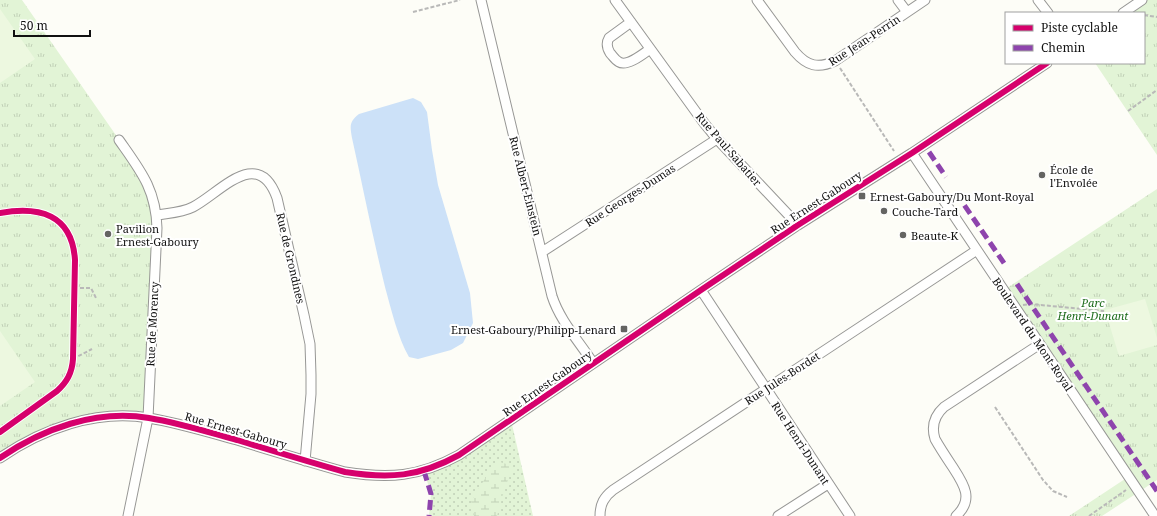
<svg xmlns="http://www.w3.org/2000/svg" width="1157" height="516" font-family="'Noto Serif',serif">
	<style>
		.grass { fill: url(#grass-dots) }
		.wetland { fill: url(#wetland-marsh) }
		.park { fill: url(#park-tufts) }
		.pitch { fill: #edf8e0 }
		.water { fill: #cce1f8 }
		.lines { fill: none; stroke-linecap: round; stroke-linejoin: round }
		.minor-casing { stroke: #979795; stroke-width: 11 }
		.path { stroke: #b9b9b8; stroke-width: 2; stroke-dasharray: 4 2; stroke-linecap: butt }
		.minor { stroke: #fffffe; stroke-width: 9 }
		.quiet { stroke: #8e44ad; stroke-width: 5; stroke-dasharray: 10 5; stroke-linecap: butt }
		.cycleway-casing { stroke: #fff; stroke-width: 8 }
		.cycleway { stroke: #d6006c; stroke-width: 6 }
		.poi-dot { fill: #646462; stroke: #fff; stroke-width: 1.5 }
		.labels { text-anchor: middle; dominant-baseline: central; stroke-width: 4; stroke-linejoin: round; paint-order: stroke }
		.street-label { font-size: 11px; fill: #111; stroke: #fff }
		.poi-label { font-size: 11px; fill: #111; stroke: #fff; text-anchor: start }
		.park-label { font-size: 11px; font-style: italic; fill: #1f6d1d; stroke: #fff }
	</style>
	<defs>
		<pattern id="grass-dots" width="8" height="8" patternUnits="userSpaceOnUse"><rect width="8" height="8" fill="#e2f4d6"/><path d="M2 2h.1M6 6h.1" fill="none" stroke="#c1d0b7" stroke-width="1.8" stroke-linecap="round"/></pattern>
		<pattern id="wetland-marsh" width="20" height="14" patternUnits="userSpaceOnUse"><rect width="20" height="14" fill="#e2f4d6"/><path d="M1 5h8M5 5V1M11 12h8M15 12V8" fill="none" stroke="#c1d0b7"/></pattern>
		<pattern id="park-tufts" width="24" height="20" patternUnits="userSpaceOnUse"><rect width="24" height="20" fill="#e2f4d6"/><path d="M3 7l-1-3M5 7V3M7 7l1-3M15 17l-1-3M17 17v-4M19 17l1-3" fill="none" stroke="#c1d0b7"/></pattern>
	</defs>
	<rect width="100%" height="100%" fill="#fdfdf7"/>
	<path class="grass" d="M511,420l22,96h-104l2,-22 -7,-23z"/>
	<path class="wetland" d="M496,461l17,5 -9,25 -7,25h-23l-3,-15z"/>
	<path class="park" d="M0,0h22l107,154 25,46 -6,218 -76,5 -72,35z
		M1142,0h15v155l-62,-92h49v-50h-21z
		M1157,189v291l-55,36h-33l59,-39 -124,-187z"/>
	<path class="pitch" d="M0,9l35,50 -35,24z
		M1145,299l12,39v7l-38,11 -14,-46z
		M0,331l35,51 -35,24z"/>
	<path class="water" d="M413,98l8,4 6,10 5,38 6,35 32,108 3,30 -10,20 -12,7 -33,9 -9,-2c-11,-19 -18,-48 -24,-70 -12,-49 -22,-99 -33,-149 -2,-12 -3,-16 7,-24z"/>
	<g class="lines">
		<defs>
			<path id="minor" d="M481,0l71,296c8,25 27,45 41,67
				M615,0l89,123 13,16 81,86
				M757,0l38,52c12,14 23,17 40,9l90,-61
				M898,0l9,12
				M1038,0l10,13
				M1123,13l19,-13
				M631,22l-22,16c-3,5 -2,10 1,15 3,3 5,7 9,9 8,5 24,-8 31,-13
				M119,140c21,30 37,49 38,88l-9,190 -20,98
				M912,153l243,363
				M157,215c12,-2 24,-2 36,-8 27,-14 65,-62 84,-9l27,117 6,29 1,31v19l-6,67
				M542,252l175,-113
				M701,290l149,226
				M0,458c42,-29 96,-49 149,-40 30,5 59,14 88,22 36,11 72,22 108,32 44,7 74,5 114,-17l242,-165 97,-65 114,-72 135,-90
				M600,516c0,-12 4,-19 13,-26l364,-240
				M778,516l50,-32
				M956,516c19,-17 7,-33 -4,-50 -6,-9 -12,-18 -17,-27 -4,-13 -1,-23 9,-32l96,-63"/>
		</defs>
		<use href="#minor" class="minor-casing"/>
		<path class="path" d="M413,12l47,-12
			M1144,15l13,2
			M840,68l54,83
			M1128,111l29,-21
			M74,288h17l5,10
			M1023,305l7,-1 74,7
			M73,359l19,-10
			M995,407l48,73 10,11 14,6
			M1089,516l37,-26"/>
		<use href="#minor" class="minor"/>
		<path class="quiet" d="M929,152l17,25
			M956,193l50,73
			M1017,284l140,207
			M424,471l7,23 -2,22"/>
		<defs>
			<path id="cycleway" d="M0,213c39,-7 72,1 75,47l-2,99c-1,14 -6,23 -16,32l-57,41
				M0,458c42,-29 96,-49 149,-40 30,5 59,14 88,22 36,11 72,22 108,32 44,7 74,5 114,-17l242,-165 97,-65 114,-72 135,-90"/>
		</defs>
		<use href="#cycleway" class="cycleway-casing"/>
		<use href="#cycleway" class="cycleway"/>
	</g>
	<g class="poi-dot">
		<circle cx="1042" cy="175" r="4"/>
		<rect x="858" y="192" width="8" height="8" rx="2"/>
		<circle cx="884" cy="211" r="4"/>
		<circle cx="108" cy="234" r="4"/>
		<circle cx="903" cy="235" r="4"/>
		<rect x="620" y="325" width="8" height="8" rx="2"/>
	</g>
	<g class="labels">
		<g class="street-label">
			<text transform="translate(864 40) rotate(-33)">Rue Jean-Perrin</text>
			<text transform="translate(729 149) rotate(49)">Rue Paul-Sabatier</text>
			<text transform="translate(526 186) rotate(76)">Rue Albert-Einstein</text>
			<text transform="translate(630 195) rotate(-33)">Rue Georges-Dumas</text>
			<text transform="translate(816 202) rotate(-33)">Rue Ernest-Gaboury</text>
			<text transform="translate(291 258) rotate(77)">Rue de Grondines</text>
			<text transform="translate(152 324) rotate(-87)">Rue de Morency</text>
			<text transform="translate(1033 334) rotate(56)">Boulevard du Mont-Royal</text>
			<text transform="translate(782 378) rotate(-33)">Rue Jules-Bordet</text>
			<text transform="translate(547 383) rotate(-35)">Rue Ernest-Gaboury</text>
			<text transform="translate(236 430) rotate(16)">Rue Ernest-Gaboury</text>
			<text transform="translate(801 443) rotate(57)">Rue Henri-Dunant</text>
		</g>
		<g class="poi-label">
			<text x="1050" y="169">École de<tspan x="1050" dy="13">l'Envolée</tspan></text>
			<text x="870" y="196">Ernest-Gaboury/Du Mont-Royal</text>
			<text x="892" y="211">Couche-Tard</text>
			<text x="116" y="228">Pavilion<tspan x="116" dy="13">Ernest-Gaboury</tspan></text>
			<text x="911" y="235">Beaute-K</text>
			<text x="616" y="329" text-anchor="end">Ernest-Gaboury/Philipp-Lenard</text>
		</g>
		<g class="park-label">
			<text x="1093" y="302">Parc<tspan x="1093" dy="13">Henri-Dunant</tspan></text>
		</g>
	</g>
	<rect x="1005" y="12" width="140" height="52" fill="#ffffff" stroke="#a0a0a0"/>
	<rect x="1013" y="25" width="20" height="6" fill="#d6006c" stroke="#a0a0a0"/>
	<text x="1041" y="32" font-size="12" fill="#111111">Piste cyclable</text>
	<rect x="1013" y="45" width="20" height="6" fill="#8e44ad" stroke="#a0a0a0"/>
	<text x="1041" y="52" font-size="12" fill="#111111">Chemin</text>
	<path d="M14 30v6h76v-6" fill="none" stroke="#111111" stroke-width="2"/>
	<text x="20" y="30" font-size="12" fill="#111111" stroke="#ffffff" stroke-width="3" paint-order="stroke">50 m</text>
</svg>
